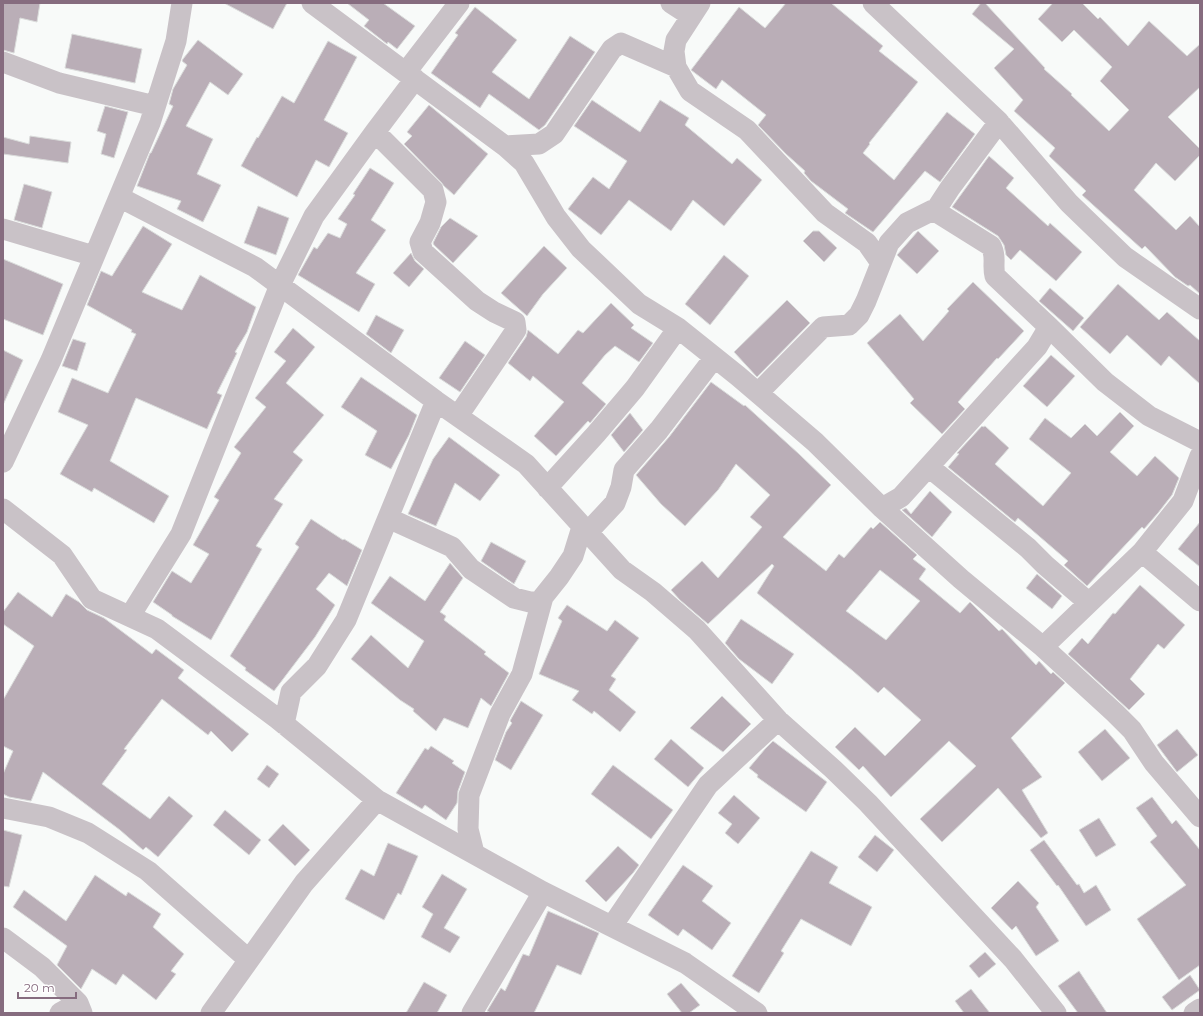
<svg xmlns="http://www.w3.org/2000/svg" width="1203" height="1016" font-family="Montserrat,sans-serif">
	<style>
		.building { fill: #baaeb7; stroke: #dadcdb; fill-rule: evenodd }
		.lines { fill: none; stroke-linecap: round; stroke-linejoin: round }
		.street { stroke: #c9c2c7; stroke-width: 21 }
	</style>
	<rect width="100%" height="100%" fill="#f8faf9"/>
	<path class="building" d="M3,3h37l-3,19 -17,-4 -6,35 -11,-3z
		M224,3h63l-14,26z
		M347,3h36l32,23 -18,23 -9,-7 -1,2 -23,-18 5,-6z
		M786,3h45l52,43 -4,5 39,31 -49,61 1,1 -7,9 31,27 53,-68 28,22 -35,48 -15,-11 -52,61 -28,-19 3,-4 -37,-28 -7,-8 1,-2 -19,-17 -28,-29 8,-10 -44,-35 -6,9 -25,-19 48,-63 26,21z
		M981,3h4l60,65 -1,1 28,25 -1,1 38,36 20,-21 -29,-29 12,-14 -38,-37 -12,12 -24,-23 15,-16h29l16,16 2,-2 28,29 21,-25 38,35 13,-12v43l-32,30 32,32v6l-25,26 -19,-18 -22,27 42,40 14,-14 10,11v67l-10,-9 -2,1 -13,-9 -30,-31 -3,3 -60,-54 4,-4 -37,-35 6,-8 -41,-37 9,-11 -29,-32 20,-19 -42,-35z
		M475,7l42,33 -25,32 37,27 41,-63 25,16 -50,73 -6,5 -50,-36 -9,14 -49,-35 27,-38 -3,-2z
		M72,34l70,15 -7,34 -70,-15z
		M198,40l45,34 -15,21 -18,-13 -24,44 27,13 -16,35 24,11 -18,37 -26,-13 4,-8 -44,-15 13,-33h1l22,-47 -4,-2 4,-15 14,-24 -5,-4 1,-2z
		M328,41l29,16 -33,63 24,13 -19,34 -13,-7 -19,37 -56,-31 16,-29 1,1 24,-42 12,7z
		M592,100l48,32 20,-32 29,18 -4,7 47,39 5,-6 25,22 -38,46 -31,-26 -22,31 -42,-31 -28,35 -33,-26 25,-32 16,12 18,-28 -53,-35z
		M429,105l59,49 -34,41 -10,-9 -3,-4 -37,-38 8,-8 -5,-4z
		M105,106l23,6 -14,46 -13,-4 5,-20 -9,-3z
		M30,136l41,6 -3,21 -65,-9v-17l26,7z
		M989,156l25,22 -8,10 42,38 2,-3 32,29 -26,29 -36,-31 -9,10 -5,-5 -2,-10 -6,-9 -46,-29z
		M370,168l24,15 -23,37 15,10 -30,43 19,11 -16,28 -61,-37 16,-28 3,2 11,-16 12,5 7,-14 -9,-5 17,-24 -2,-1z
		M24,184l28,8 -10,36 -28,-8z
		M258,206l31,12 -13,37 -32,-12z
		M450,218l28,18 -25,27 -19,-18 -1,-2 8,-16z
		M143,226l29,18 -30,48 40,18 18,-35 56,32 -9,25 -12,20 2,1 -20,40 5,2 -15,34 -71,-31 -26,63 59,35 -15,27 -60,-35 -2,4 -32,-18 28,-49 -30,-13 14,-34 36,15 28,-59 -5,-2 1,-2 -45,-25 14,-34 11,5z
		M813,231h6l18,17 -13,14 -21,-21z
		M918,231l21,20 -22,23 -20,-19z
		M544,246l23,22 -24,26 -16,22 -26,-23z
		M411,253l4,8 9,8 -15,18 -16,-14z
		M724,255l25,21 -39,49 -25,-21z
		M3,259l60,25 -20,51 -40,-16z
		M973,282l51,49 -26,28 -1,-1 -39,44 7,7 -23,25 -32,-31 4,-4 -47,-56 33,-29 23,27 26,-30 -2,-2z
		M1118,284l41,36 8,-8 33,29v43l-31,-28 -8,10 -34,-31 -17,19 -30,-27z
		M1050,288l34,30 -11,13 -34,-30z
		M787,300l23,23 -53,54 -23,-25z
		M611,303l23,22 -3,3 22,15 -14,19 -24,-16 -10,9 -23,28 24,21 -16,19 -2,-2 -32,35 -22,-20 30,-34 -31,-26 -3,5 -22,-18 18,-26 2,-7 30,24 20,-24 5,3z
		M376,315l28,15 -13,23 -25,-19z
		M293,328l22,19 -29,36 38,32 -31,37 10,8 -29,39 9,5 -27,42 6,3 -51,91 -39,-24v-1l-19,-13 19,-31 19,12 18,-29 -16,-9 26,-45 -5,-3 27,-44 -7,-6 32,-40 -11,-9 31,-37 -12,-9z
		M73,339l13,4 -9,28 -15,-5z
		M465,341l20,14 -25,37 -21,-14z
		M3,350l20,10 -20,45z
		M1051,355l24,21 -28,31 -24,-21z
		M361,377l56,38 -8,20 -18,34 -26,-14 12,-24 -36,-24z
		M711,382l33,24 1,-1 54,49 32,31 -48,52 43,34 13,-17 5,4 27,-31 2,2 7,-7 37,33 -4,4 13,10 -7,10 41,34 10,-11 29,29 3,-2 1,1 33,35 3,-4 12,13 2,-2 12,11 -54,55 31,39 -20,13 26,43 -7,5 -43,-50 -56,54 -22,-23 56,-53 -27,-25 -58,56 -28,-31 -4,4 -24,-23 20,-20 30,29 36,-36 -37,-33 -6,6 -25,-22 -96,-78 17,-27 -2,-2 -64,60 -28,-24 -9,-10 31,-29 16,17 44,-51 -12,-10 20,-22 -34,-31 -18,26 -33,36 -24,-22 -25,-29 33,-38zM880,570l40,31 -34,39 -40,-29z
		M1120,412l14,14 -24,26 27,24 18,-20 24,22 -7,17 -14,18 -14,16 -2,-2 -55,59 -23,-21 4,-4 -50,-43 -3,4 -67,-55 11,-13 -2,-1 25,-27 1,1 2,-1 24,22 -14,16 48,42 28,-33 -42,-34 16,-21 26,20 14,-14 12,12z
		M630,413l13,17 -19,22 -13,-17z
		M449,437l51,38 -20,26 -25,-18 -19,43 -28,-12 25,-55z
		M930,491l22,21 -20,25 -30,-27 4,-2 5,6z
		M311,519l32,21 1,-1 18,11 -15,36 -18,-13 -13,16 19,16 -20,32 -41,54 -29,-21 1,-2 -16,-12 69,-109 -4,-3z
		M1200,522v45l-22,-18z
		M491,542l35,19 -12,23 -33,-23z
		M450,563l13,15 -23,34 6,4 -2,4 42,32 -2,2 25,19 -18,33 -10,-8 -13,30 -24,-10 -8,13 -23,-20 1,-2 -14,-9 -49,-41 20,-24 37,33 16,-27 -53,-38 19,-27 35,25z
		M1037,574l25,22 -10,13 -26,-21z
		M1140,585l45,40 -21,24 -6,-5 -28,35 15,15 -16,16 -61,-56 14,-16 6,6 25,-31 2,1z
		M18,592l34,25 14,-23 13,8 8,8 17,8 48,36 4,-5 28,21 -6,8 71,56 -17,18 -21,-21 -3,4 -46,-36 -38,50 3,1 -25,34 48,35 19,-23 24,20 -35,41 -12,-10 -3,3 -23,-20 -77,-58 -12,29 -22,-4 -6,-3v-20l10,-23 -10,-5v-46l31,-54 -31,-22v-12z
		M567,605l40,26 8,-11 24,18 -28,38 5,3 -7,11 27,22 -16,20 -26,-21 -2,3 -20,-14 7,-9 -40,-17 23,-53 -4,-3z
		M741,619l53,35 -22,30 -33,-25 -14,-16z
		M722,696l29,28 -28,28 -33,-24z
		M521,701l22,14 -32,55 -16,-10 11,-28 6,-9 -2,-2 1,-2z
		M1105,729l25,29 -28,23 -24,-29z
		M1177,729l21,26 -21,17 -20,-27z
		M671,739l33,29 -16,19 -34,-28z
		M773,741l54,41 -21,30 -49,-35 1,-2 -9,-7 16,-19z
		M431,746l23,15 -2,2 13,9 -7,19 -1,12 -11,17 -21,-15 -3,4 -26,-16 29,-45 3,2z
		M267,765l12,9 -10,14 -12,-9z
		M613,765l60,45 -22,29 -60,-45z
		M734,795l26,23 -22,26 -13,-11 7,-9 -14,-11z
		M1152,797l20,27 4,-4 24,30v115l-21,15 -42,-61 49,-34 -36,-43 7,-6 -21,-28z
		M225,810l36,30 -12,15 -36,-30z
		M1099,818l17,27 -20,12 -17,-27z
		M283,824l27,26 -15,16 -27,-26z
		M3,830l19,5 -13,52 -6,-1z
		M875,835l19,15 -17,22 -19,-15z
		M1044,840l33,45 2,-1 5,9 12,-8 15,25 -25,16 -28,-41 -1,1 -27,-36z
		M388,843l30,13 -17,39 -3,-2 -14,27 -39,-21 16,-30 13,7z
		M618,846l21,19 -6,8 -27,29 -21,-21z
		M811,851l27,16 -9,16 43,24 -21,39 -50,-27 -20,32 3,2 -25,40 -27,-17z
		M683,865l30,21 -11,15 29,22 -19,27 -29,-21 -5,7 -30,-21z
		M442,874l25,15 -23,39 16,9 -10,16 -29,-16 12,-23 -11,-7z
		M95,875l31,21 2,-4 33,22 -8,13 31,27 -13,17 5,3 -20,26 -33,-26 -7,11 -24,-16 -11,20 -24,-24 10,-19 -54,-39 11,-17 42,31z
		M1018,881l21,22 -3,4 23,34 -23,15 -20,-30 -4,4 -21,-22z
		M548,911l51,22 -18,42 -24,-10 -23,48h-43l-4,-2 14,-23 4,3 18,-37 6,2z
		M985,952l11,12 -17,14 -10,-12z
		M1079,971l28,42h-29l-20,-27z
		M1190,975l10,15 -28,20 -10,-13z
		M424,982l23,13 -10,18h-31z
		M681,983l19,22 -11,8h-7l-15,-19z
		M971,989l19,24h-26l-9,-12z"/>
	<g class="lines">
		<path class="street" d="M312,3l193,143 19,17 32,54 25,32 58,55 39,24 60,48 77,66 67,66 79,71 82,68 72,66 17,17 22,33 46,54
			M671,3l20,13
			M700,3l-24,37 -2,11 2,16 14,24 57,39 78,83 42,30 14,20
			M873,3l126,119 70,81 56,54 75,52
			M3,62l56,21 96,23
			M406,72l53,-69
			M375,132l58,58 3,12 -6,21 -10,19 3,10 54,49 17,11 21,10 1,8 -58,86
			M505,146l34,-2 15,-10 58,-85 9,-6 55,24
			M119,197l136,70 181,134 90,63 96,106 31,22 44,38 81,90 55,49 35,34 145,156 43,54
			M935,211l56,35c6,11 1,18 4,30l54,51 56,55 44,34 51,26
			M3,229l91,27
			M758,393l65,-66 26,-2 10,-10 7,-14 23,-58 18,-20 26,-13 2,1 15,-23 49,-66
			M3,462l48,-102 99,-237 26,-82 6,-38
			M929,467l99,81 17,17 43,37
			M547,488l49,-54 39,-46 43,-60
			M882,508l19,-11 136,-150 12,-20
			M3,509l59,46 30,44 65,30 121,90 99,81 166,92 142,71 72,50
			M388,518l64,29 19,22 43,29 16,4 11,-1
			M587,533l28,-30 6,-16 3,-17 35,-40 55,-72
			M1142,552l58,49
			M130,616l51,-82 99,-249 34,-69 61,-84 40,-53
			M1043,647l99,-95 41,-51 17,-45
			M284,724l7,-32 26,-26 29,-46 90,-219
			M3,808l46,9 39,16 60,38 101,89
			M474,853l-6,-24 1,-34 31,-81 22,-40 21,-77 16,-20 14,-21 9,-29
			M612,926l96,-141 70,-65
			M3,938l39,29 36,36 4,10
			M60,1013l18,-10
			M211,1013l93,-130 73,-83
			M472,1013l71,-121
			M1194,1013l6,-4"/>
	</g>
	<rect width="1203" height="1016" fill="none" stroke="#866c7f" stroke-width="8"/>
	<path d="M18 992v6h58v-6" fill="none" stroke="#866c7f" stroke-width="2"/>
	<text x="24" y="992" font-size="12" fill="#866c7f" stroke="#ffffff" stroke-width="3" paint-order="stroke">20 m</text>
</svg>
